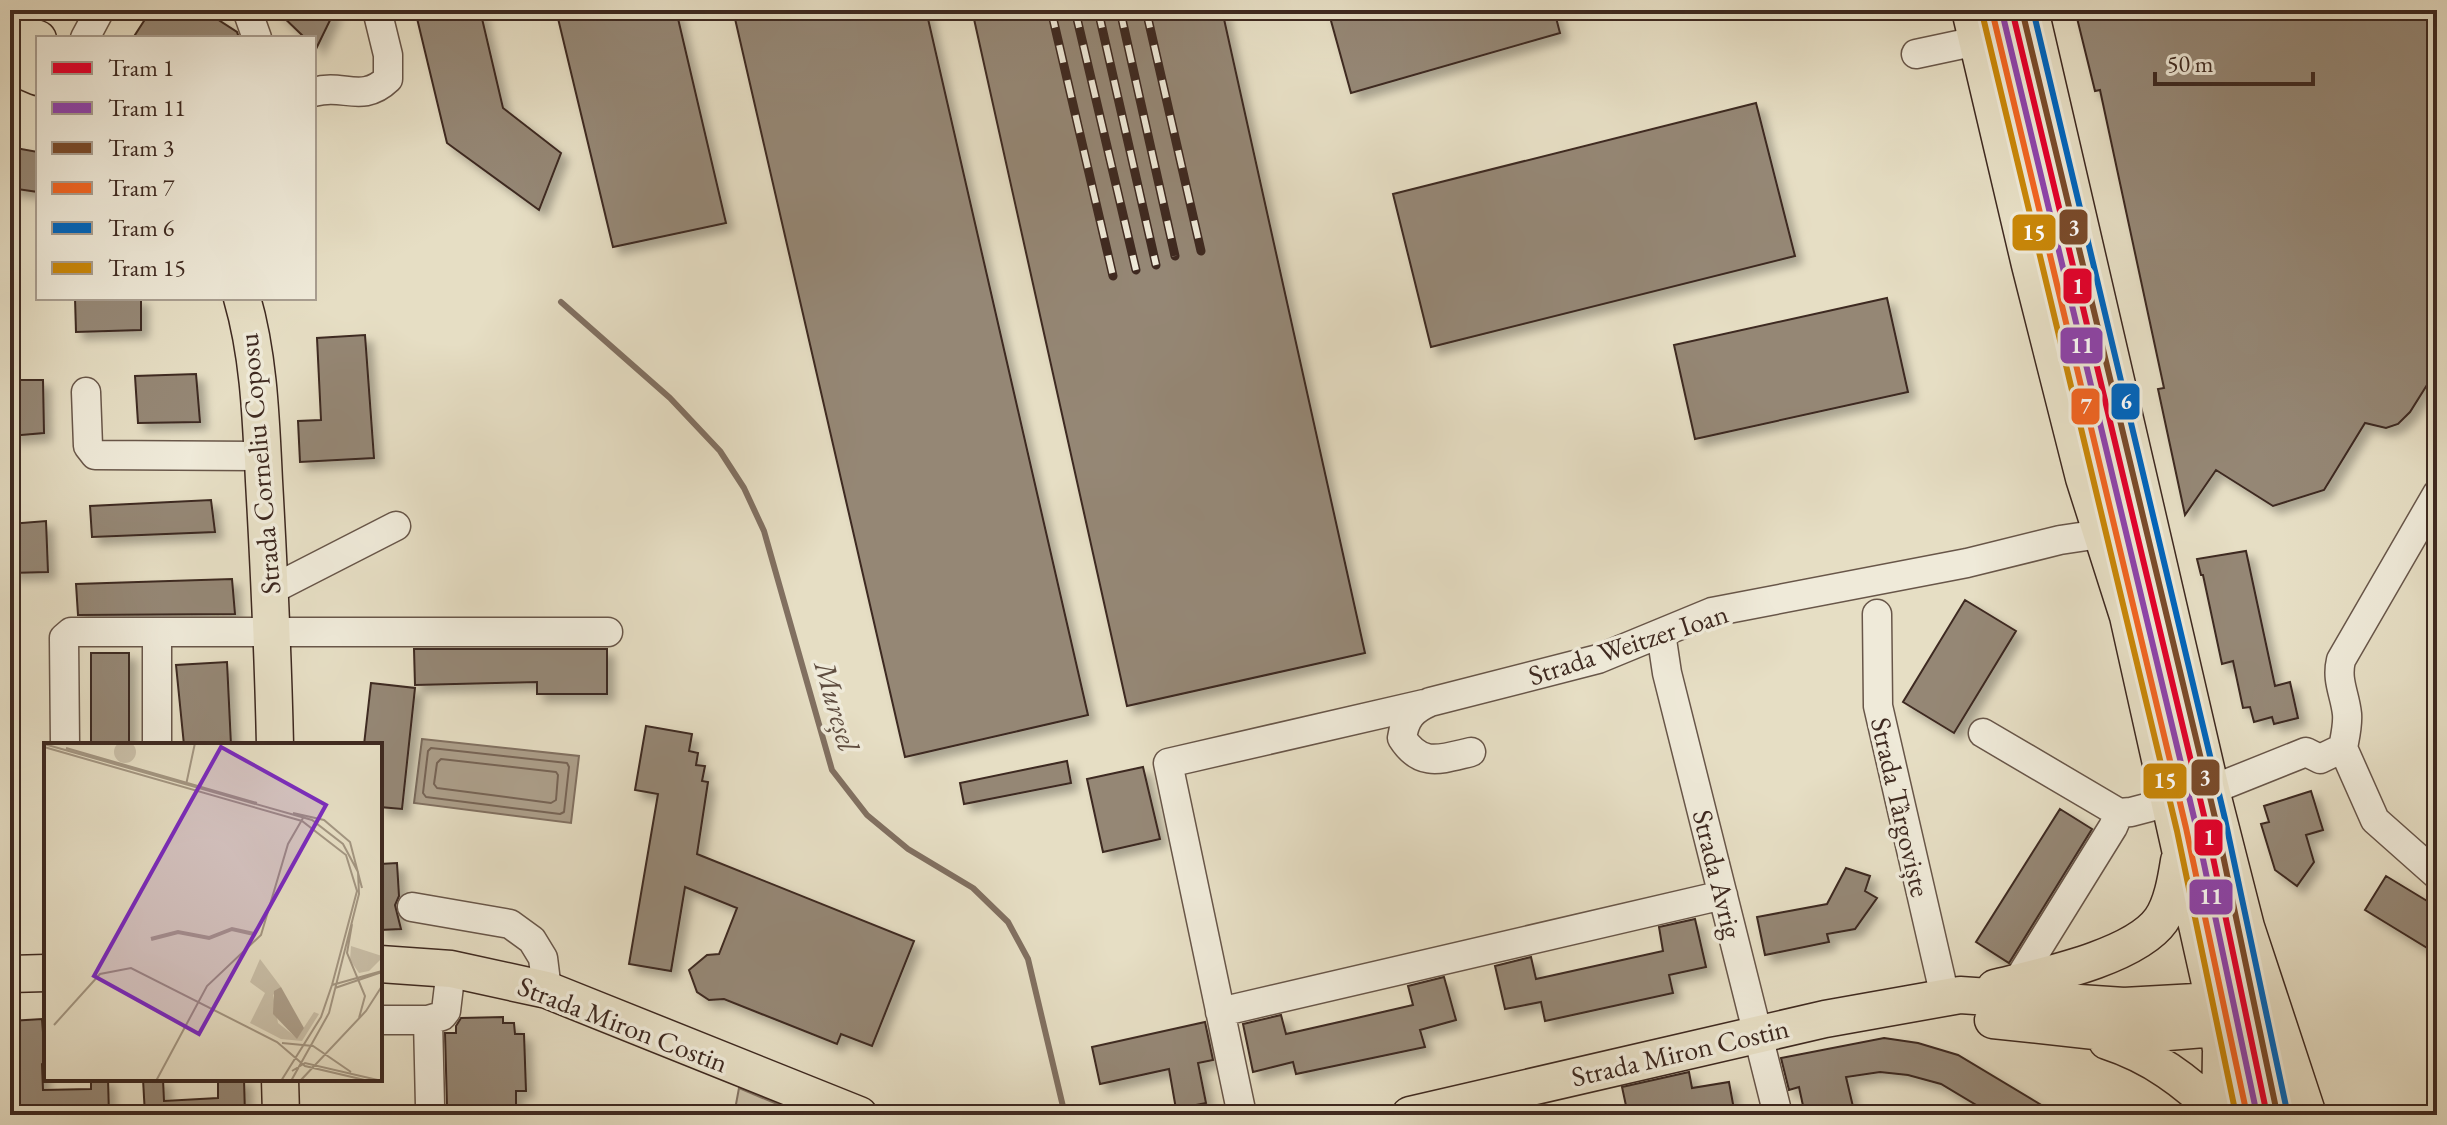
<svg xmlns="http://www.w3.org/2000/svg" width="2447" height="1125" font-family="'EB Garamond',serif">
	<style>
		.green { fill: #c9bfa8; stroke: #847464; stroke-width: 2 }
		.water { fill: #ada08c; stroke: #817061; stroke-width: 2 }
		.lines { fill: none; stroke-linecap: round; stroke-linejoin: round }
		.shore { stroke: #766456; stroke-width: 2 }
		.stream { stroke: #817061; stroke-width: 6 }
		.building { fill: #958775; stroke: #3e2920; stroke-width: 2; filter: url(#shadow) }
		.minor-casing { stroke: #685649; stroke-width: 31 }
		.major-casing { stroke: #3e2920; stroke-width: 39 }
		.minor { stroke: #efead9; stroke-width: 28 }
		.major { stroke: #e6dec4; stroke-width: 36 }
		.rail-casing { stroke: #3e2920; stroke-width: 9 }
		.rail { stroke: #efead9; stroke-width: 6; stroke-dasharray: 18; stroke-linecap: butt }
		.tram-1-casing { stroke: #efead9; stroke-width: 12 }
		.tram-2-casing { stroke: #efead9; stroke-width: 12 }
		.tram-3-casing { stroke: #efead9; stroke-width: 12 }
		.tram-4-casing { stroke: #efead9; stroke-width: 12 }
		.tram-5-casing { stroke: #efead9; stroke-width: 12 }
		.tram-6-casing { stroke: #efead9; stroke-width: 12 }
		.tram-1 { stroke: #e4002b; stroke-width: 6 }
		.tram-2 { stroke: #8e44ad; stroke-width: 6 }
		.tram-3 { stroke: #7a4b2a; stroke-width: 6 }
		.tram-4 { stroke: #f26522; stroke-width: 6 }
		.tram-5 { stroke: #0065bd; stroke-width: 6 }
		.tram-6 { stroke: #c98708; stroke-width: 6 }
		.labels { text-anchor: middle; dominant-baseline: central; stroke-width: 7; stroke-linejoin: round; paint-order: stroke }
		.street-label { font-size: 28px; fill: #3e2920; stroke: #efead9 }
		.water-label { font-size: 30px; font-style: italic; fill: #5f4d40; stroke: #efead9 }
		.inset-river { fill: none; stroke: #ada08c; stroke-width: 4 }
		.inset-road { fill: none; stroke: #a39682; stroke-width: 2 }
		.view { fill: #7b2cbf; fill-opacity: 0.15; stroke: #7b2cbf; stroke-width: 4 }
		.inset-edge { fill: none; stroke: #3e2920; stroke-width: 4 }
		.line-badge { stroke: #efead9; stroke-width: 3 }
		.badge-label { font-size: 22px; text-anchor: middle; font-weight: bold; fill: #fff }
	</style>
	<defs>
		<filter id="shadow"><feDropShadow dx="7" dy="7" stdDeviation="4" flood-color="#0004"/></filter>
	</defs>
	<rect width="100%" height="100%" fill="#e6dec4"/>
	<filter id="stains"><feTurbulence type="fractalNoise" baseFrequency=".0025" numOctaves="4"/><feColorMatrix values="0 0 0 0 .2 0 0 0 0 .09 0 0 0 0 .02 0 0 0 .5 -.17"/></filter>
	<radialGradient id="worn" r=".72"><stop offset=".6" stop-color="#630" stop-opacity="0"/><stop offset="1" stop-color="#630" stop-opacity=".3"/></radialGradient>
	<path class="green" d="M2159,591l86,377c-5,9 -11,10 -21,8l-85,-381z
		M2263,1043l26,72h-49l2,-30 -3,-36z
		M739,1088l64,27h-69z"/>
	<path class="water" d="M422,739l157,17 -8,67 -157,-20z"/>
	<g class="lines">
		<path class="shore" d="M431,748l136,15 2,4 -5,45 -4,2 -134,-17 -3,-4 5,-42z
			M441,759l115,13 2,3 -2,25 -5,3 -114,-15 -3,-4 3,-21z"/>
		<path class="stream" d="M561,302l109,96 50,53 24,37 20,43 68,239 35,45 41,34 65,39 35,34 20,37 37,156"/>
	</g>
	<path class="building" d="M151,10h52l34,22 2,6h-106z
		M276,10h59l-19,39 -2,-11h-9z
		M415,10h65l23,98 58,45 -22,57 -92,-67z
		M556,10h120l50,213 -113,24z
		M733,10h193l162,705 -183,42z
		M972,10h250l143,643 -238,53z
		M1328,10h226l6,23 -209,60z
		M2096,10h341v359l-27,43 -12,12 -12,4 -21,-5 -41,67 -51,16 -57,-36 -31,45 -27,-126 6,-1 -64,-298 -5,1 -19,-77z
		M1756,103l39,153 -364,91 -38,-153z
		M10,147l28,5v40l-28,-4z
		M75,298h66v32l-65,2z
		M1887,298l21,94 -213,47 -21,-94z
		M365,335l9,123 -74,4 -2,-41 23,-1 -4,-82z
		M196,374l4,48 -62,1 -3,-47z
		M10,380h33l1,53 -34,3z
		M211,500l4,32 -123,5 -2,-31z
		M46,521l2,51 -38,1v-49z
		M2246,551l29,135 15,-4 8,36 -24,6 -2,-7 -18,5 -4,-15 -7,1 -10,-47 -11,3 -19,-89h-2l-4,-16z
		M232,579l3,35 -157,1 -2,-31z
		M1965,600l51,31 -62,102 -51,-31z
		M414,649h193v45h-70v-12l-122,3z
		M91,653h38v92h-38z
		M227,662l4,83h-47l-8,-80z
		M371,683l44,5 -13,121 -22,-2v-62h-16z
		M646,726l46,8 -3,17 9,2 -2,12 9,1 -3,15 6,1 -11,72 217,87 -42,105 -31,-12 -4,10 -113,-45 -15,1 -12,-8 -8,-22 18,-15 12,-1 18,-46 -52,-21 -14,84 -42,-7 29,-170 -23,-4z
		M1067,761l4,22 -107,21 -4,-21z
		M1143,767l17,72 -57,13 -16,-73z
		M2311,791l12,39 -17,5 8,27 -17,24 -22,-16 -14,-46 8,-2 -5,-16z
		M2060,809l32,20 -83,134 -33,-21z
		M397,863l2,33 -4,9 6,24 -21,1v-66z
		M1846,868l24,8 -5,15 12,7 -22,31 -28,5 2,8 -64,13 -8,-38 70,-13z
		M2386,876l51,31v47l-72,-44z
		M1695,919l11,48 -37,8 4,18 -128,28 -4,-19 -36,7 -10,-43 36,-9 5,22 127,-28 -4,-24z
		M1444,977l12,43 -36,10 5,17 -129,27 -3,-12 -40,10 -10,-48 38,-9 5,19 62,-14 65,-15 -5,-19z
		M503,1017v6h11l1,11h9l2,57h-10v14h-4v10h-57v-9h-8l-2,-73h11v-7l5,-8z
		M42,1019l1,13h3v30l-4,2 1,26 48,-1v-10h17l1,36h-99v-94z
		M1205,1022l8,38 -15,3 8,40 -30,6 -7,-40 -69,15 -8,-37z
		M1884,1038l34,5 40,12 100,60h-65l-52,-31 -33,-9 -28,-3 -34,5 9,38h-50l-6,-28 -10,3 -8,-32z
		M1689,1072l3,16 37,-6 6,33h-37l-1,-6 -28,6h-41l-6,-28z
		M143,1079h20l1,22 54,-3v-19h26l1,36h-100z"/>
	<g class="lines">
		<defs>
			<path id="minor" d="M247,10l10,28
				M85,38l15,-28
				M1916,54l61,-13
				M314,92c29,-9 48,12 74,-13v-24l-11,-45
				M86,392l2,54 7,9 168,1
				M271,590l125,-64
				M1877,614l1,92 67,291
				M157,633v112
				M1661,633l6,40 111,442
				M1983,733l136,80 12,-1 38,-10
				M65,745l-1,-107 7,-6h537
				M2343,748c2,-11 5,-23 4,-34 -2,-20 -11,-33 -6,-54l96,-166
				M1471,752c-30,7 -50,16 -69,-14 3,-20 10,-28 28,-36l168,-43 114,-47 255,-49 93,-23 40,-6 50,-2
				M2211,790l95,-38 14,7 23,-11 32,72 62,55
				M412,907l98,17 22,16 11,18 4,32
				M2017,982l96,-155 6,-14
				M1220,1012l503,-117
				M380,1020h48l14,-4 4,-5 5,-42
				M428,1020l2,86
				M1242,1115l-74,-352 256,-59"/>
			<path id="major" d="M1970,10l60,255 54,213 44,138 86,385 7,49 -1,65
				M2030,10l181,780 35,137 62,188
				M10,29l28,10
				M10,65l28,12
				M242,298c17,58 19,122 22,183 5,88 9,176 11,264
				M380,964l71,5 96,21 312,125
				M10,974l36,-1
				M1995,988c43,-11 139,-30 166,-68 11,-16 15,-40 18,-59
				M1993,1020l138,15 146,-12
				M2107,1041c46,15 79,40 113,73
				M280,1079l1,36
				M1410,1115l415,-96 135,-24 164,11 144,-8"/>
		</defs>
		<use href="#minor" class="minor-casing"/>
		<use href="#major" class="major-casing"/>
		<use href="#minor" class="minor"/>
		<use href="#major" class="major"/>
		<defs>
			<path id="rail" d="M1051,10l62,266
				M1075,10l61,260
				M1098,10l58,255
				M1120,10l55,246
				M1146,10l55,241"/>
		</defs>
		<use href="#rail" class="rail-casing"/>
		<use href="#rail" class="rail"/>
		<defs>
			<path id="tram-1" d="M2012,10l194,814 61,291"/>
			<path id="tram-2" d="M2002,12l194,814 61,289"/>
			<path id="tram-3" d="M2022,10l194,812 61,291"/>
			<path id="tram-4" d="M1993,15l193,813 61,287"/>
			<path id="tram-5" d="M2033,10l192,809 62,292"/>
			<path id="tram-6" d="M1983,17l194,814 59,284"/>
		</defs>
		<use href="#tram-1" class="tram-1-casing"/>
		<use href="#tram-2" class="tram-2-casing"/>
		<use href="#tram-3" class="tram-3-casing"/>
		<use href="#tram-4" class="tram-4-casing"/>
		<use href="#tram-5" class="tram-5-casing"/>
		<use href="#tram-6" class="tram-6-casing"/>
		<use href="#tram-1" class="tram-1"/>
		<use href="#tram-2" class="tram-2"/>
		<use href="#tram-3" class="tram-3"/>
		<use href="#tram-4" class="tram-4"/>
		<use href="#tram-5" class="tram-5"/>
		<use href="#tram-6" class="tram-6"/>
	</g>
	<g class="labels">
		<g class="street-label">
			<text transform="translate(259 464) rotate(-95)">Strada Corneliu Coposu</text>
			<text transform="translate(1628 644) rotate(-18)">Strada Weitzer Ioan</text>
			<text transform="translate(1901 807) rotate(77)">Strada Târgoviște</text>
			<text transform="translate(1718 874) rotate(76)">Strada Avrig</text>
			<text transform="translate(623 1024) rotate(21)">Strada Miron Costin</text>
			<text transform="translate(1680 1052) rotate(-13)">Strada Miron Costin</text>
		</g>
		<g class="water-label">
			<text transform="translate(837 706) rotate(74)">Mureșel</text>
		</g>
	</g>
	<g transform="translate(44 743)">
		<rect width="338" height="338" fill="#e6dec4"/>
		<path d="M70 9a11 11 0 1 1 22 0a11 11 0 1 1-22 0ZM307,203l31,10v2l-13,13 -10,2 -9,-13zM216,216l21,28 -8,8 5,28 19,15 17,-26 5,2 -17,27 -21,-2 -31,-16 15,-30 -15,-11z" fill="#c9bfa8"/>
		<path d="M237,244l23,41 -7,11 -24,-25 1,-23z" fill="#ada08c"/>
		<path class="inset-river" d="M107,196l27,-7 31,6 23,-9 22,5"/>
		<path class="inset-road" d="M0,1l268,76 31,24 15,28 1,22 -30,119 -38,68M0,4l258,74 44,34 11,36 -25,94 -11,32 -40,64M22,5l191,55M142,42l9,-42M249,70l31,7 26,22 12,46M308,181l-5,29 18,43 -6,22M288,242l50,-14M291,245l47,-16M10,282l46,-51 31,-6 146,74 28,24 64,15M238,300l31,3 38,26M248,328l13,-8 77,18M112,338l51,-95 54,-51 27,-91 15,-26M256,338l66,-70 16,-25"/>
		<path class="view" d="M177,4l105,58 -127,229 -105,-58z"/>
		<rect width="338" height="338" class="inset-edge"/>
	</g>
	<g class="line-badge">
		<rect x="2058" y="208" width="31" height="38" rx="8" fill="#7a4b2a"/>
		<rect x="2011" y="213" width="46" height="39" rx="8" fill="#c98708"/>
		<rect x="2062" y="267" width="31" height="38" rx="8" fill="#e4002b"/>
		<rect x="2059" y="326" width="45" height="39" rx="8" fill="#8e44ad"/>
		<rect x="2110" y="382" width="31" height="39" rx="8" fill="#0065bd"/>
		<rect x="2070" y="387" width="31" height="39" rx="8" fill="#f26522"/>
		<rect x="2190" y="758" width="31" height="39" rx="8" fill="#7a4b2a"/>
		<rect x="2142" y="762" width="46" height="38" rx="8" fill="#c98708"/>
		<rect x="2193" y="818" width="31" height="39" rx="8" fill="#e4002b"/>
		<rect x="2188" y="878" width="46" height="38" rx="8" fill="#8e44ad"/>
	</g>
	<g class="badge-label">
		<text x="2074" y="235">3</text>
		<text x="2034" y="240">15</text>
		<text x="2078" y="294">1</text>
		<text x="2082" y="353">11</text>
		<text x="2126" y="409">6</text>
		<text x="2086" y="414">7</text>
		<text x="2205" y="785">3</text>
		<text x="2165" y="788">15</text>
		<text x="2209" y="845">1</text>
		<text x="2211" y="904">11</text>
	</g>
	<rect width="2447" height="1125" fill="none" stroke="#e6dec4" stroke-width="40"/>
	<rect x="12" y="12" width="2423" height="1101" fill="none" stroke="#3e2920" stroke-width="4"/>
	<rect x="20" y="20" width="2407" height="1085" fill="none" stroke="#3e2920" stroke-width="2"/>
	<rect x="36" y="36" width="280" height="264" fill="#efead9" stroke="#a89d8f" stroke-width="2"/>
	<rect x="52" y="62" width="40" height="12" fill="#e4002b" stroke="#a89d8f" stroke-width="2"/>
	<text x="108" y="76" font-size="24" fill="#3e2920">Tram 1</text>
	<rect x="52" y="102" width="40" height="12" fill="#8e44ad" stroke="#a89d8f" stroke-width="2"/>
	<text x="108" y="116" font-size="24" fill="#3e2920">Tram 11</text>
	<rect x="52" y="142" width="40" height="12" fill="#7a4b2a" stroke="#a89d8f" stroke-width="2"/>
	<text x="108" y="156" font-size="24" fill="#3e2920">Tram 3</text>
	<rect x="52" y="182" width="40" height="12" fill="#f26522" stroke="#a89d8f" stroke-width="2"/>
	<text x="108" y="196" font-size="24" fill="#3e2920">Tram 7</text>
	<rect x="52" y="222" width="40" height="12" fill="#0065bd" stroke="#a89d8f" stroke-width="2"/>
	<text x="108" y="236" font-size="24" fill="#3e2920">Tram 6</text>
	<rect x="52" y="262" width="40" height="12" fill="#c98708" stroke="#a89d8f" stroke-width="2"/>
	<text x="108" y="276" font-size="24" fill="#3e2920">Tram 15</text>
	<path d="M2155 72v12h158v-12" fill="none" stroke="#3e2920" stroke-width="4"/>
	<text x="2167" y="72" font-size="24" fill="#3e2920" stroke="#efead9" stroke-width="6" paint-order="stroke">50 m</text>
	<rect width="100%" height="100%" filter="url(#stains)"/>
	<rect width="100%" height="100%" fill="url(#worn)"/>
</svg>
